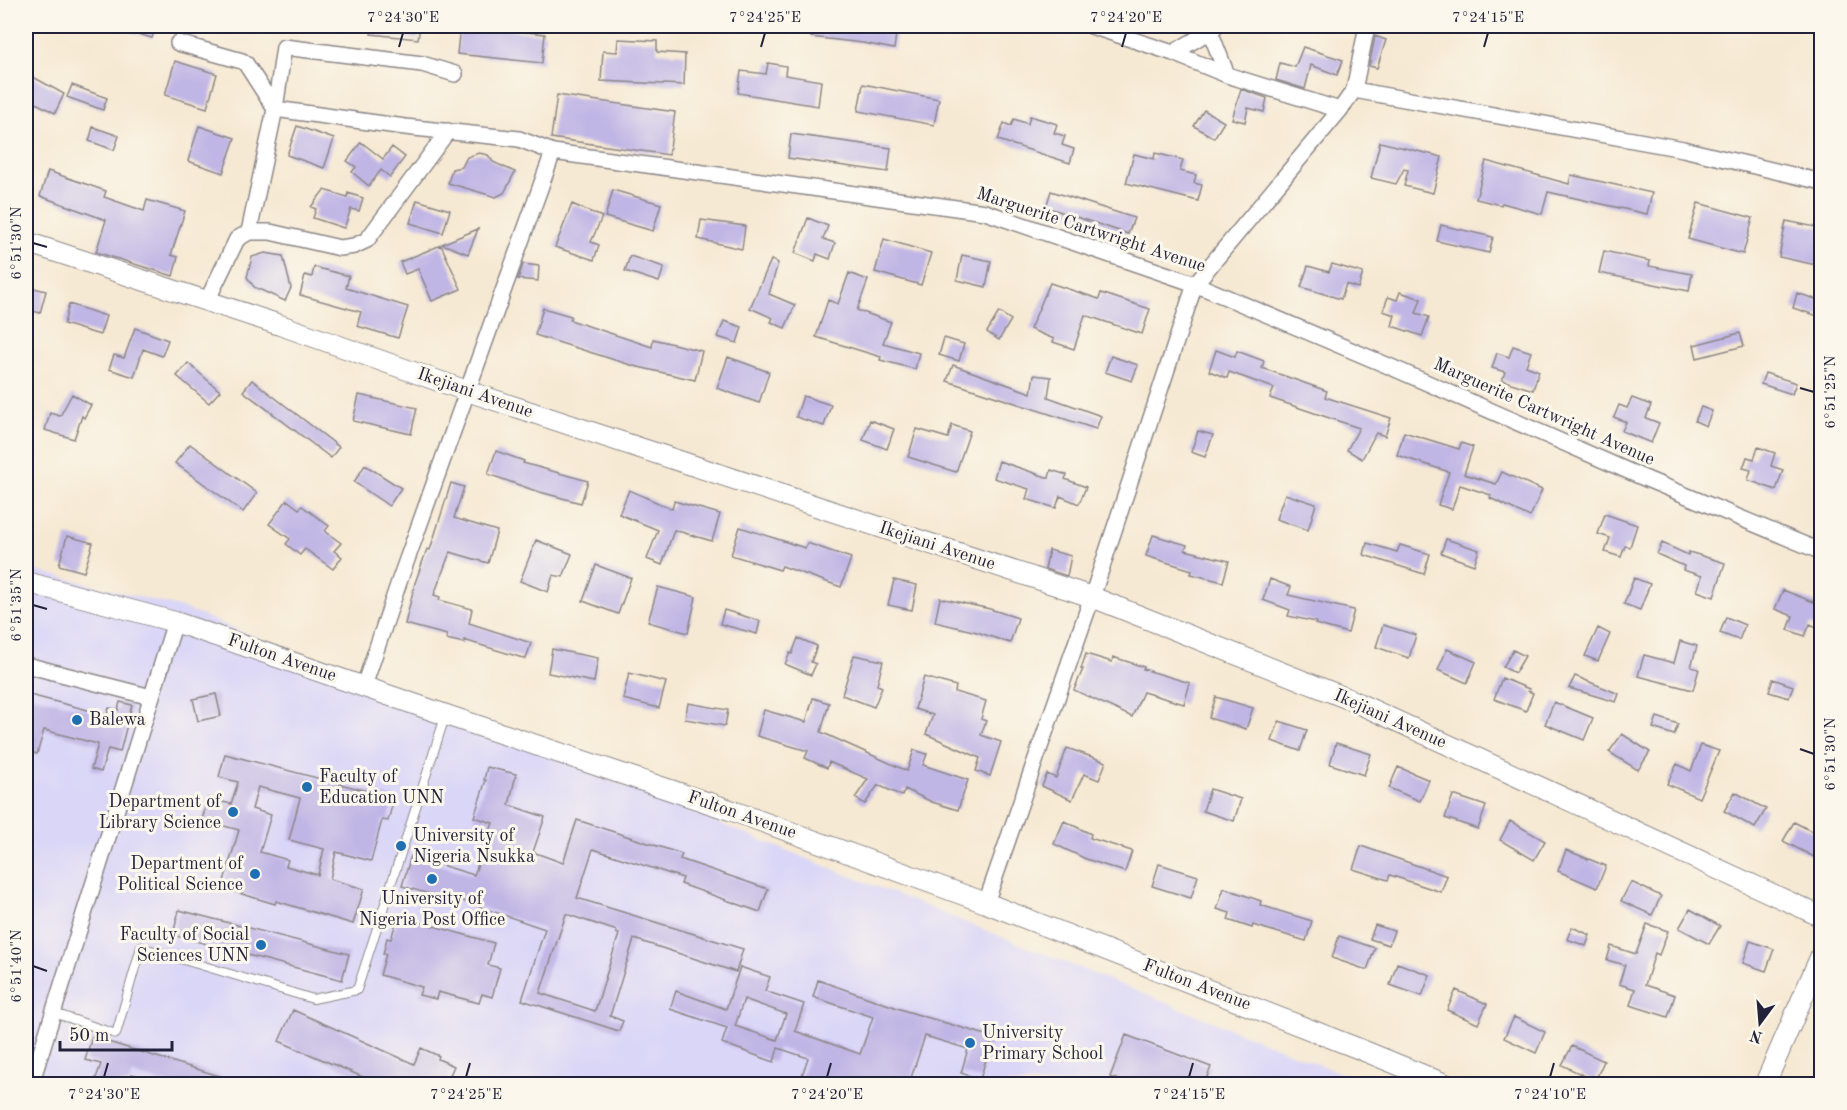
<svg xmlns="http://www.w3.org/2000/svg" width="1847" height="1110" font-family="'Old Standard TT',serif">
	<style>
		.built { fill: #dad6f7 }
		.building { fill: #c0b6e5; fill-rule: evenodd }
		.lines { fill: none; stroke-linecap: round; stroke-linejoin: round }
		.service-casing { stroke: #8c8687; stroke-width: 10 }
		.minor-casing { stroke: #8c8687; stroke-width: 18 }
		.tertiary-casing { stroke: #8c8687; stroke-width: 22 }
		.service { stroke: #fff; stroke-width: 8 }
		.minor { stroke: #fff; stroke-width: 15 }
		.tertiary { stroke: #fff; stroke-width: 20 }
		.ticks { fill: none; stroke: #22223b; stroke-width: 2 }
		.poi-dot { fill: #1f6fb2; stroke: #fbf7ec; stroke-width: 2 }
		.labels { text-anchor: middle; dominant-baseline: central; stroke-width: 6; stroke-linejoin: round; paint-order: stroke }
		.street-label { font-size: 18px; fill: #22223b; stroke: #fbf7ec }
		.poi-label { font-size: 18px; fill: #22223b; stroke: #fbf7ec; text-anchor: start }
		.neatline { fill: none; stroke: #22223b; stroke-width: 2 }
		.ticks-label { font-size: 15px; text-anchor: middle; fill: #22223b }
	</style>
	<rect width="100%" height="100%" fill="#fbf7ec"/>
	<filter id="ink" filterUnits="userSpaceOnUse"><feTurbulence type="fractalNoise" baseFrequency=".0167" numOctaves="2"/><feDisplacementMap in="SourceGraphic" scale="12" xChannelSelector="R" yChannelSelector="G"/><feConvolveMatrix kernelMatrix="1 2 1 2 8 2 1 2 1" color-interpolation-filters="sRGB"/></filter>
	<filter id="wash" filterUnits="userSpaceOnUse"><feTurbulence type="fractalNoise" baseFrequency=".008" numOctaves="4" result="noise"/><feDisplacementMap in="SourceGraphic" scale="24" xChannelSelector="R" yChannelSelector="G"/><feGaussianBlur stdDeviation="1.35" result="paint"/><feColorMatrix in="noise" values="0 0 0 0 0 0 0 0 0 0 0 0 0 0 0 0 0 1.4 0 .05"/><feComposite in="paint" operator="in"/></filter>
	<g filter="url(#wash)">
		<rect width="100%" height="100%" fill="#f6e9d3"/>
		<path class="built" d="M26,568l157,40 1185,476h-1342z"/>
		<g id="blocks">
			<path class="building" d="M120,26h36l-4,12 -32,-9z
				M371,26h49l-2,13 -47,-5z
				M460,26h49v4l36,4 -3,29 -85,-9z
				M813,26h31l52,8 -2,15 -31,-6 -52,-6z
				M1375,36l11,4 -9,28 -8,-2z
				M618,39l39,2v11l28,2 -1,31 -83,-4 2,-30 14,1z
				M1303,47l40,13 -6,15 -26,-10 -6,24 -29,-9 4,-17 15,4z
				M175,61l42,13 -10,34 -42,-13z
				M768,63l18,3 -1,9 36,6 -3,25 -80,-13 3,-22 25,3z
				M26,73l38,21 -9,19 -29,-15z
				M863,84l76,15 -5,26 -76,-14z
				M72,85l35,13 -4,12 -36,-13z
				M1241,89l26,9 -3,14 -16,-4 -3,14 -13,-3z
				M557,95l118,17 -6,43 -118,-17z
				M1204,110l20,12 -10,16 -20,-12z
				M1030,116l27,8 -3,9 11,3 -3,9 12,4 -4,14 -72,-23 6,-17 7,3 3,-7 14,5z
				M199,126l36,12 -12,35 -35,-12z
				M297,126l37,13 -10,29 -37,-13z
				M93,127l26,9 -5,14 -25,-9z
				M791,134l100,14 -3,24 -100,-14z
				M361,142l22,17 9,-12 13,10 -15,20 -9,-7 -12,16 -17,-14 4,-5 -9,-6z
				M1380,142l62,15 -9,36 -29,-7 4,-16 -4,-1 -8,15 -25,-6z
				M479,153l9,2 5,7 22,10 -11,21 -8,4 -48,-14 4,-14 10,-2 5,-10z
				M1155,153l28,7 -3,11 16,4 -2,8 8,2 -4,16 -72,-18 8,-29 20,5z
				M1486,161l83,23 2,-9 81,18 -5,21 -99,-22 -6,22 -40,-11 -1,2 -25,-6z
				M48,171l58,20 -2,6 40,14 3,-11 38,11 -14,44 7,2 -5,19 -77,-24 10,-32 -66,-24z
				M324,190l23,7 1,-4 15,5 -4,13 -8,-2 -7,19 -31,-10 3,-9 -5,-2z
				M613,190l48,14 -8,27 -48,-14z
				M1051,191l83,27 -6,16 -82,-27z
				M417,200l33,10 -7,23 -33,-10z
				M1698,203l55,15 -10,36 -55,-15z
				M572,204l30,13 -11,25 8,3 -5,15 -39,-13z
				M808,218l20,8 -5,13 12,4 -5,16 -13,-5 -2,7 -20,-8z
				M701,220l44,6 -3,23 -44,-10z
				M1786,221l35,7v38l-42,-9z
				M1441,225l52,12 -4,16 -52,-12z
				M478,229l-10,25 -26,-10z
				M884,239l47,14 -10,32 -46,-13z
				M441,245l20,44 -29,12 -14,-32 -13,5 -5,-12z
				M1604,251l46,10 -1,5 43,8 -3,17 -90,-18z
				M265,253l18,3 8,32 -6,13 -31,-14 -7,-10 5,-20z
				M962,255l29,6 -5,26 -29,-7z
				M630,256l34,11 -5,15 -34,-11z
				M771,260l7,3 -9,31 26,11 -10,23 -14,-6 2,-4 -23,-10z
				M523,264l16,2 -1,15 -20,-2z
				M1332,264l31,9 -5,15 -12,-4 -5,15 -40,-12 7,-21 21,6z
				M314,267l35,9 -3,12 62,19 -10,31 -41,-12 4,-14 -61,-17 5,-20 7,2z
				M849,273l19,7 -11,30 34,12 -8,21 36,10 -4,16 -35,-9 1,-3 -65,-20 12,-37 10,4z
				M1050,283l49,16 2,-6 49,16 -8,25 -57,-19 -11,34 -21,-7 1,-3 -24,-10z
				M26,286l20,5 -6,22 -14,-4z
				M1400,292l21,7 -5,14 13,4 -7,19 -30,-10 3,-11 -12,-4 5,-14 9,3z
				M1797,293l24,8v16l-28,-9z
				M69,304l37,12 -6,19 -36,-11z
				M543,308l28,8 -1,4 82,27 1,-8 49,12 -7,29 -61,-14 -99,-31z
				M999,312l12,8 -12,20 -12,-8z
				M724,321l18,6 -5,16 -19,-6z
				M135,328l33,12 -6,16 -19,-7 -9,28 -25,-8 5,-14 10,3z
				M1740,333l4,13 -47,12 -3,-13z
				M944,338l20,6 -5,17 -20,-6z
				M1513,346l18,6 -5,14 13,5 -6,19 -31,-10 3,-8 -13,-4 5,-15 12,4z
				M1216,350l19,7 2,-6 27,10 -2,7 65,23 -2,6 66,21 -6,18 -9,-3 -14,26 -15,-9 12,-22 -89,-30 4,-10 -45,-16 -2,6 -18,-7z
				M1111,356l27,9 -6,16 -27,-9z
				M728,357l41,15 -10,31 -42,-15z
				M188,363l32,28 -11,12 -32,-27z
				M953,365l78,28 3,-18 17,2 -3,20 53,19 -5,13 -149,-48z
				M1765,373l31,10 -4,11 -31,-10z
				M252,380l87,67 -8,11 -88,-67z
				M72,394l19,11 -7,13 -2,-2 -8,23 -29,-9 5,-17 10,3z
				M359,395l58,13 -6,26 -58,-13z
				M803,396l28,9 -7,21 -28,-9z
				M1632,398l19,7 -5,13 13,5 -8,20 -29,-12 4,-9 -12,-5 5,-12 8,3z
				M1701,407l11,4 -6,15 -11,-5z
				M870,420l24,9 -7,20 -24,-9z
				M952,425l18,6 -14,41 -48,-15 9,-28 31,9z
				M1198,431l15,4 -8,22 -14,-5z
				M1404,432l55,17 2,-6 12,4 -9,27 32,10 6,-12 40,18 -12,27 -40,-19 1,-3 -31,-10 -8,24 -14,-4 11,-33 -52,-17z
				M190,444l67,49 -14,19 -68,-49z
				M1758,447l17,6 -4,13 12,4 -7,20 -28,-10 3,-10 -8,-2 4,-11 7,2z
				M496,451l28,10 -1,2 65,18 -7,22 -45,-12 -48,-17z
				M999,461l50,17 2,-8 16,5 -2,4 21,8 -7,17 -19,-8 -4,12 -30,-9 3,-10 -35,-11z
				M365,465l36,23 -12,18 -35,-24z
				M451,483l13,4 -10,31 43,13 -9,32 -38,-11 -16,43 6,2 -1,3 33,9 -3,14 62,20 -5,16 -62,-19v3l-18,-4 1,-4 -42,-11 10,-41 12,-34 3,1z
				M629,490l43,19 2,-8 46,13 -8,27 -38,-11 -12,35 -15,-6 11,-29 -39,-16z
				M1285,494l31,10 -8,26 -32,-11z
				M287,500l12,9 3,-3 27,20 -4,5 16,12 -7,8 8,6 -9,12 -28,-20 -5,6 -14,-11 4,-5 -21,-15z
				M1605,514l32,11 -7,22 -5,-1 -4,11 -16,-5 5,-14 -12,-4z
				M740,527l65,21 2,-5 44,15 -10,29 -59,-21 -2,4 -49,-15z
				M1153,535l34,10 -2,5 44,11 -6,21 -32,-8 1,-4 -46,-14z
				M67,536l26,7 -9,29 -25,-7z
				M1446,539l33,11 -5,15 -33,-12z
				M536,540l36,14 -9,23 -10,-2 -5,17 -28,-11z
				M1367,543l30,9 3,-7 30,9 -6,20 -60,-19z
				M1662,543l26,12 1,-3 36,11 -11,34 -17,-6 5,-15 -19,-6 1,-4 -27,-12z
				M1049,550l22,6 -4,20 -22,-7z
				M596,565l35,13 -13,36 -35,-13z
				M1634,578l16,6 -10,26 -16,-6z
				M1270,579l21,8 -3,8 66,15 -6,23 -33,-9 1,-2 -28,-6 2,-6 -27,-10z
				M894,580l23,5 -5,25 -24,-5z
				M658,587l38,10 -8,36 -40,-11z
				M1783,590l38,15v16l-2,7 -9,-4 -5,12 -17,-6 5,-14 -18,-7z
				M940,598l50,11 28,9 -8,25 -33,-11 -42,-10z
				M724,610l36,11 -3,13 -37,-10z
				M1726,617l19,8 -6,15 -19,-7z
				M1383,625l33,10 -7,23 -33,-11z
				M1598,628l12,6 -12,27 -13,-5z
				M798,638l19,8 -6,16 5,2 -5,11 -26,-11 5,-11 2,1z
				M1680,641l17,5 -6,21 8,2 -6,21 -55,-14 6,-21 30,8z
				M552,649l46,9 -4,24 -46,-9z
				M1447,649l29,13 -9,21 -29,-13z
				M1513,650l12,6 -10,17 -12,-6z
				M1086,654l26,8 1,-5 31,10 -1,2 47,14 -6,21 -41,-12 -11,25 -58,-27 9,-21h-2z
				M854,655l29,6 -6,24 5,2 -8,20 -32,-12z
				M629,673l37,9 -7,26 -36,-9z
				M1575,676l44,18 -3,8 -47,-14z
				M924,677l32,9 -1,6 31,9 -5,18 5,2 -5,14 20,7 -11,34 -14,-5 4,-13 -54,-24 7,-19 -18,-6z
				M1502,678l27,11 -1,2 5,2 -7,18 -32,-12z
				M1773,679l20,7 -4,12 -20,-6z
				M26,694l81,21 2,-7 9,2 2,-8 12,3 -12,47 -12,-3 -7,23 -10,-3 7,-25 -54,-14 -7,24 -11,-3z
				M216,694l5,22 -23,5 -5,-22z
				M1216,697l37,11 -7,21 -37,-11z
				M813,698l16,5 -8,29 86,39 7,-21 13,4 -4,11 45,15 -10,30 -26,-8 -27,-13 -3,7 -24,-11 -13,19 -10,-6 13,-19 -39,-17 -2,6 -22,-10 3,-7 -51,-15 7,-26 42,12z
				M1554,702l39,16 -9,22 -39,-16z
				M688,703l40,7 -3,16 -40,-7z
				M1657,717l21,7 -4,11 -21,-7z
				M1279,721l28,9 -7,21 -28,-10z
				M1622,734l28,18 -12,18 -29,-18z
				M1336,743l35,11 -7,21 -34,-11z
				M1701,745l18,6 -20,47 -32,-14 10,-20 14,7z
				M1067,748l39,14 -7,18 -15,-6 -12,26 -30,-14 5,-12 9,4z
				M225,754l169,44 -6,23 -6,-1 -11,41 -35,-9 -6,27 34,10 -11,35 -77,-23 -1,3 -53,-16 17,-58 -37,-10 6,-22 23,6 7,-22 -19,-5zM258,787l42,11 -11,42 35,9 -6,26 -32,-9 2,-6 -28,-8 11,-37 -19,-6z
				M487,767l29,7 -7,31 36,12 -12,35 30,11 14,-43 105,34 -2,5 88,30 -8,23 -79,-28 2,-6 -90,-29 -16,49 166,51 -7,23 -102,-33 -24,77 13,5 -4,10 -97,-31 23,-71 -91,-31 -1,3 -51,-15 9,-30 63,19 19,-52 -19,-6 12,-37h-2zM566,914l51,17 -1,2 3,1 -24,77 -55,-18z
				M1398,767l31,13 -9,21 -31,-13z
				M1210,789l31,10 -7,22 -31,-10z
				M1735,792l31,17 -11,19 -31,-17z
				M1453,795l33,11 -8,23 -33,-11z
				M1064,821l27,13 -1,4 42,13 -7,21 -39,-13 -32,-15z
				M1510,821l35,20 -11,19 -34,-20z
				M1794,822l27,14v8l-7,13 -31,-16z
				M1361,846l86,30 -6,16 -51,-17 -2,5 -35,-11z
				M1566,850l40,16 -9,22 -39,-17z
				M1159,864l39,12 -7,22 -39,-12z
				M1631,882l30,14 -9,19 -31,-14z
				M1224,888l37,13 -1,4 52,16 -6,20 -53,-16 -1,3 -24,-8 2,-7 -13,-4z
				M1690,909l30,17 -11,18 -30,-16z
				M179,910l170,44 -7,26 -169,-45z
				M398,916l96,27 -6,22 12,3 -8,29 -10,-3 -3,9 -41,-11 -2,7 -17,-4 3,-8 -42,-12 6,-21h-3l4,-16 4,1z
				M1647,924l21,7 -9,24 -4,-2 -10,32 30,10 -7,22 -38,-12 5,-16 -16,-5 6,-19 -18,-5 4,-14 25,8z
				M1375,925l19,6 -5,14 -19,-6z
				M1572,927l18,8 -4,11 -19,-7z
				M1339,936l36,12 -8,22 -35,-12z
				M1750,941l24,8 -8,22 -23,-8z
				M1397,963l33,12 -8,21 -32,-11z
				M740,967l30,10 -5,14 39,13 -9,27 65,23 13,-37 -60,-20 5,-17 88,31 87,26 -13,42 -19,-6 7,-24 -43,-13 -16,48h-110l9,-26 -30,-10 -4,14 -52,-19 5,-15 -57,-19 6,-18 50,18zM744,999l42,15 -9,26 -42,-14z
				M1456,990l31,14 -9,20 -31,-14z
				M293,1010l121,54 7,-16 18,8 -1,3 16,7 -8,18h-67l-100,-43z
				M1514,1017l31,15 -9,21 -32,-15z
				M1126,1035l85,32 -7,17h-74l-20,-7z
				M92,1037l147,45v2h-72l-35,-10 -4,10h-34l7,-20 -16,-4z
				M1572,1046l32,15 -9,20 -33,-16z"/>
		</g>
	</g>
	<g filter="url(#ink)">
		<use href="#blocks" fill-opacity="0" stroke="#8c8687" stroke-width="1.5"/>
		<g class="lines">
			<defs>
				<path id="service" d="M54,1013l62,21 25,-87 172,52 44,-9 88,-273"/>
				<path id="minor" d="M1091,26l82,27 54,22 113,35
					M1210,31l17,44
					M178,43l64,18 4,3 29,45 130,18 114,12 34,13 432,60 210,72 196,83 253,111 178,74
					M1173,53l37,-22 6,-5
					M1354,90l329,59 139,33
					M249,232l26,-123 9,-62 138,17 33,10
					M207,301l30,-62 12,-7h21l70,16 14,-2 13,-6 81,-109
					M26,665l125,32
					M364,686l36,-107 153,-427
					M986,903l106,-306 103,-313 145,-174 14,-20 13,-64
					M32,1081l143,-459"/>
				<path id="tertiary" d="M26,242l254,83 187,66 625,206 259,103 471,217
					M26,582l149,40 271,93 284,95 256,93 371,145 88,36
					M28,1084l4,-3
					M1765,1084l57,-131"/>
			</defs>
			<use href="#service" class="service-casing"/>
			<use href="#minor" class="minor-casing"/>
			<use href="#tertiary" class="tertiary-casing"/>
			<use href="#service" class="service"/>
			<use href="#minor" class="minor"/>
			<use href="#tertiary" class="tertiary"/>
		</g>
	</g>
	<path class="ticks" d="M399,47l4,-14M761,47l4,-14M1122,47l4,-14M1484,47l4,-14M33,243l14,4M1800,388l14,4M33,605l14,4M1800,749l14,5M33,966l14,5M104,1077l4,-14M466,1077l4,-14M827,1077l4,-14M1189,1077l4,-14M1550,1077l4,-14"/>
	<g class="poi-dot">
		<circle cx="77" cy="720" r="6"/>
		<circle cx="307" cy="787" r="6"/>
		<circle cx="233" cy="812" r="6"/>
		<circle cx="401" cy="846" r="6"/>
		<circle cx="255" cy="874" r="6"/>
		<circle cx="432" cy="879" r="6"/>
		<circle cx="261" cy="945" r="6"/>
		<circle cx="970" cy="1043" r="6"/>
	</g>
	<g class="labels">
		<g class="street-label">
			<text transform="translate(1091 230) rotate(18)">Marguerite Cartwright Avenue</text>
			<text transform="translate(475 393) rotate(19)">Ikejiani Avenue</text>
			<text transform="translate(1544 412) rotate(24)">Marguerite Cartwright Avenue</text>
			<text transform="translate(937 546) rotate(18)">Ikejiani Avenue</text>
			<text transform="translate(282 658) rotate(19)">Fulton Avenue</text>
			<text transform="translate(1390 719) rotate(24)">Ikejiani Avenue</text>
			<text transform="translate(742 815) rotate(19)">Fulton Avenue</text>
			<text transform="translate(1197 985) rotate(21)">Fulton Avenue</text>
		</g>
		<g class="poi-label">
			<text x="89" y="720">Balewa</text>
			<text x="319" y="777">Faculty of<tspan x="319" dy="21">Education UNN</tspan></text>
			<text x="221" y="802" text-anchor="end">Department of<tspan x="221" dy="21">Library Science</tspan></text>
			<text x="413" y="836">University of<tspan x="413" dy="21">Nigeria Nsukka</tspan></text>
			<text x="243" y="864" text-anchor="end">Department of<tspan x="243" dy="21">Political Science</tspan></text>
			<text x="432" y="899" text-anchor="middle">University of<tspan x="432" dy="21">Nigeria Post Office</tspan></text>
			<text x="249" y="935" text-anchor="end">Faculty of Social<tspan x="249" dy="21">Sciences UNN</tspan></text>
			<text x="982" y="1033">University<tspan x="982" dy="21">Primary School</tspan></text>
		</g>
	</g>
	<rect width="1847" height="1110" fill="none" stroke="#fbf7ec" stroke-width="66"/>
	<g transform="translate(1760 1023) rotate(196)" stroke="#fbf7ec" stroke-width="4.5" paint-order="stroke">
	<path d="M0-4.5L10 22L0 15L-10 22Z" fill="#22223b"/>
	<text y="-9" font-size="16" font-weight="bold" text-anchor="middle" fill="#22223b">N</text>
	</g>
	<path d="M60 1041v9h112v-9" fill="none" stroke="#22223b" stroke-width="3"/>
	<text x="69" y="1041" font-size="18" fill="#22223b" stroke="#fbf7ec" stroke-width="4.5" paint-order="stroke">50 m</text>
	<rect x="33" y="33" width="1781" height="1044" class="neatline"/>
	<g class="ticks-label">
		<text x="403" y="22">7°24'30"E</text>
		<text x="765" y="22">7°24'25"E</text>
		<text x="1126" y="22">7°24'20"E</text>
		<text x="1488" y="22">7°24'15"E</text>
		<text transform="translate(16 243) rotate(-90)" y="5">6°51'30"N</text>
		<text transform="translate(1830 392) rotate(-90)" y="5">6°51'25"N</text>
		<text transform="translate(16 605) rotate(-90)" y="5">6°51'35"N</text>
		<text transform="translate(1830 754) rotate(-90)" y="5">6°51'30"N</text>
		<text transform="translate(16 966) rotate(-90)" y="5">6°51'40"N</text>
		<text x="104" y="1099">7°24'30"E</text>
		<text x="466" y="1099">7°24'25"E</text>
		<text x="827" y="1099">7°24'20"E</text>
		<text x="1189" y="1099">7°24'15"E</text>
		<text x="1550" y="1099">7°24'10"E</text>
	</g>
</svg>
